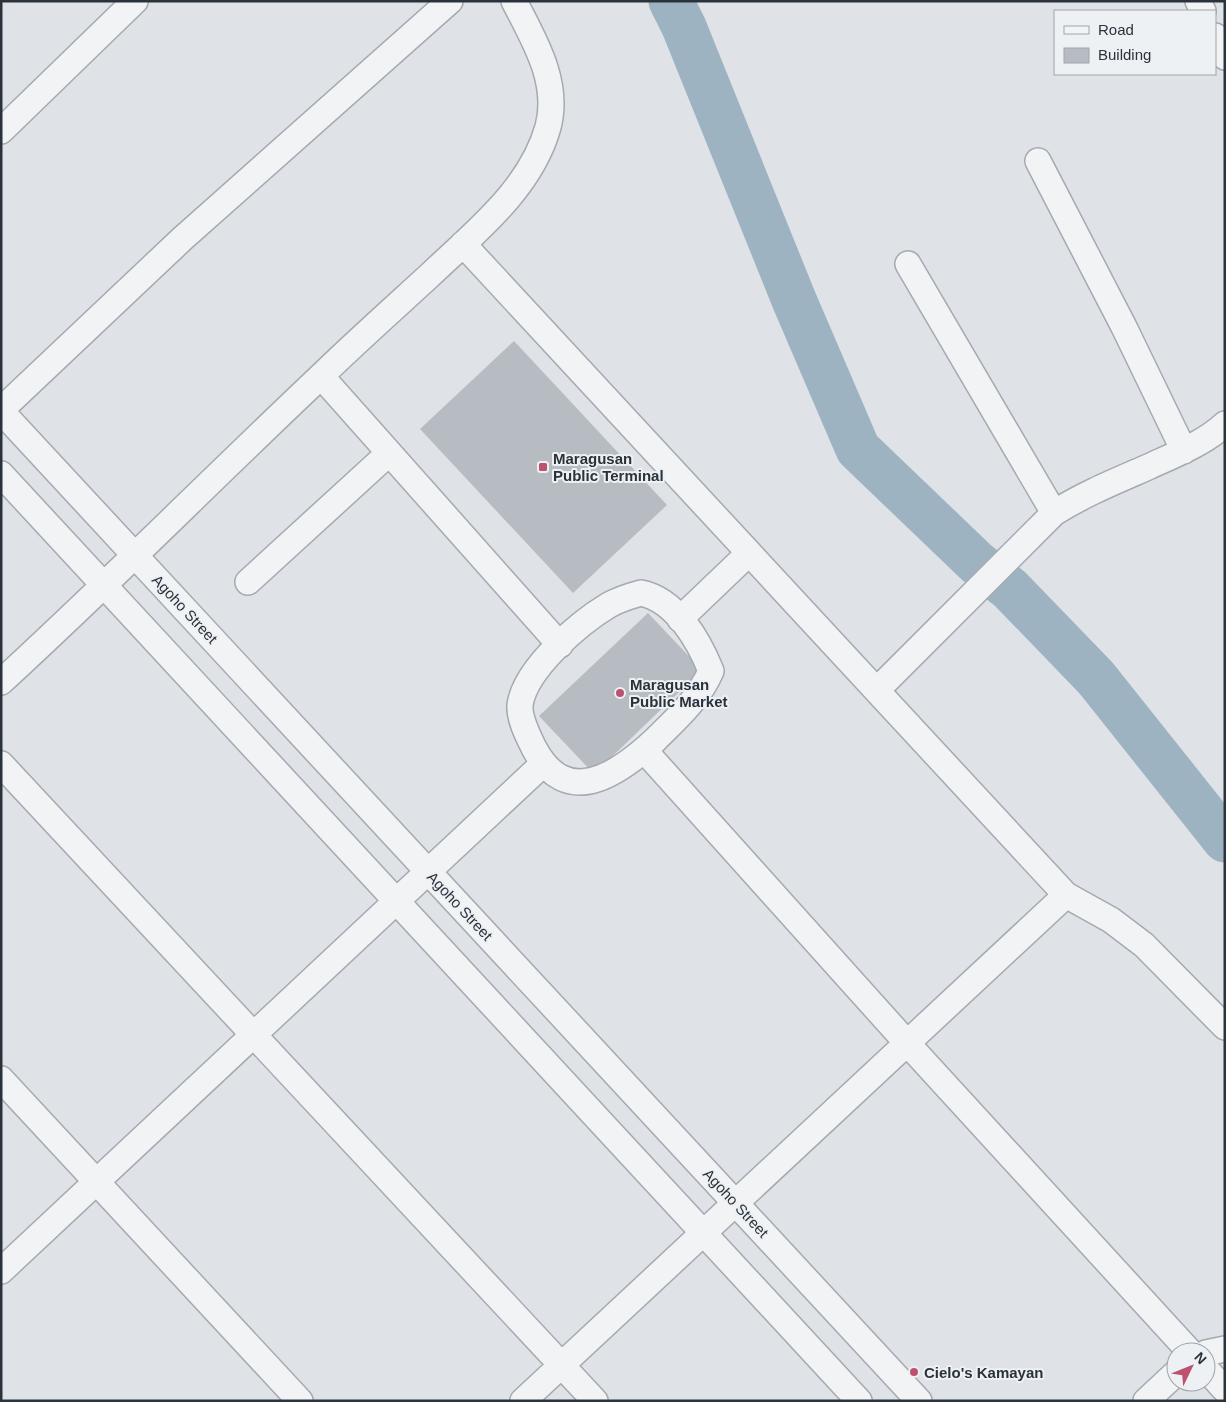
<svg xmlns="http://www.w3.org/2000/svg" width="1226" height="1402" font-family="Helvetica,sans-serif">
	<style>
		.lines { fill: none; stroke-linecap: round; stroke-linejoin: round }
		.river { stroke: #9eb3c2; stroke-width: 45 }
		.building { fill: #b6bcc2 }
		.minor-casing { stroke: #a5aaaf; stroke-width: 28 }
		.minor { stroke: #f1f3f5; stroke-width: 25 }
		.poi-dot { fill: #bd526e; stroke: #eef1f4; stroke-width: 2 }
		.labels { text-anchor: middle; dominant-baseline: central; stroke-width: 4; stroke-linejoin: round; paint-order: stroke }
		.poi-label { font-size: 15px; font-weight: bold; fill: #2a323b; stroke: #eef1f4; text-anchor: start }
		.street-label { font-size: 15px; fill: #2a323b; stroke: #eef1f4 }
	</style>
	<rect width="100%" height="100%" fill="#dfe2e6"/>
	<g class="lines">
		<path class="river" d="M671,1l13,26 110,273 64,149 119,114 33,26 86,89 129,162"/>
	</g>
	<path class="building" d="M514,341l153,164 -94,88 -153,-164z
		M648,613l54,57 -108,104 -55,-58z"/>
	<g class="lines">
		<defs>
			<path id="minor" d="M1198,1l5,10
				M1215,36l10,21
				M1,131l134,-130
				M1038,161l86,166 60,124
				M463,244l603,651 45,25 33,25 81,82
				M908,264l146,249
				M321,376l239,269
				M1,410l181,-171 268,-238
				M1,411l918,990
				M1,474l858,927
				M248,582l140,-128
				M641,593c35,7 58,48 70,78 -12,28 -36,49 -57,70 -38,35 -88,68 -120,7 -6,-12 -15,-29 -14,-43 5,-36 59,-82 89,-100 9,-5 21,-9 32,-12z
				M680,619l69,-66
				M1,682c109,-100 213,-205 320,-306 35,-34 72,-67 108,-100 45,-43 102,-87 119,-149 12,-45 -14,-87 -34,-126
				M877,690l177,-177c30,-19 62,-32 94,-46 26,-12 55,-23 77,-43
				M644,750l263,293 283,309
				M1,764l594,637
				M1,1079l299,322
				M1,1271l542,-507
				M1206,1353l19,-4
				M1206,1369l18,20
				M523,1401l543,-506
				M1146,1401l30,-28"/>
		</defs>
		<use href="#minor" class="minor-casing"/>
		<use href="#minor" class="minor"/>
	</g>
	<g class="poi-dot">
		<rect x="538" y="462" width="10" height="10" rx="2.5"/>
		<circle cx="620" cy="693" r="5"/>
		<circle cx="914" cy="1372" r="5"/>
	</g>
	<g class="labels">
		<g class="poi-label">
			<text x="553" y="458">Maragusan<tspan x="553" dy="17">Public Terminal</tspan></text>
			<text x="630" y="684">Maragusan<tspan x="630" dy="17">Public Market</tspan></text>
			<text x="924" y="1372">Cielo's Kamayan</text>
		</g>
		<g class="street-label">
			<text transform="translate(185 609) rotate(47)">Agoho Street</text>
			<text transform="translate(460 906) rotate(47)">Agoho Street</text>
			<text transform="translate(736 1203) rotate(47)">Agoho Street</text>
		</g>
	</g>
	<rect width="1226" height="1402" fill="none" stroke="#2a323b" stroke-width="5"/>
	<rect x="1054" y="10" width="162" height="65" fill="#eef1f4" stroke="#a0a5aa"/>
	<rect x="1064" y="26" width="25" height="8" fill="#f1f3f5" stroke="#a0a5aa"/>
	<text x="1098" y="35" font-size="15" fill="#2a323b">Road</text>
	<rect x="1064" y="48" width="25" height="15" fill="#b6bcc2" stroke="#a0a5aa"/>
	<text x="1098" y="60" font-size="15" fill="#2a323b">Building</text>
	<g transform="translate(1191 1367) rotate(47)"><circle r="24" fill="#eef1f4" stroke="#a0a5aa"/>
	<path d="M0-4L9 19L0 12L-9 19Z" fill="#bd526e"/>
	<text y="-8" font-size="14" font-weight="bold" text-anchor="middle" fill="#2a323b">N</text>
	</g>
</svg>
